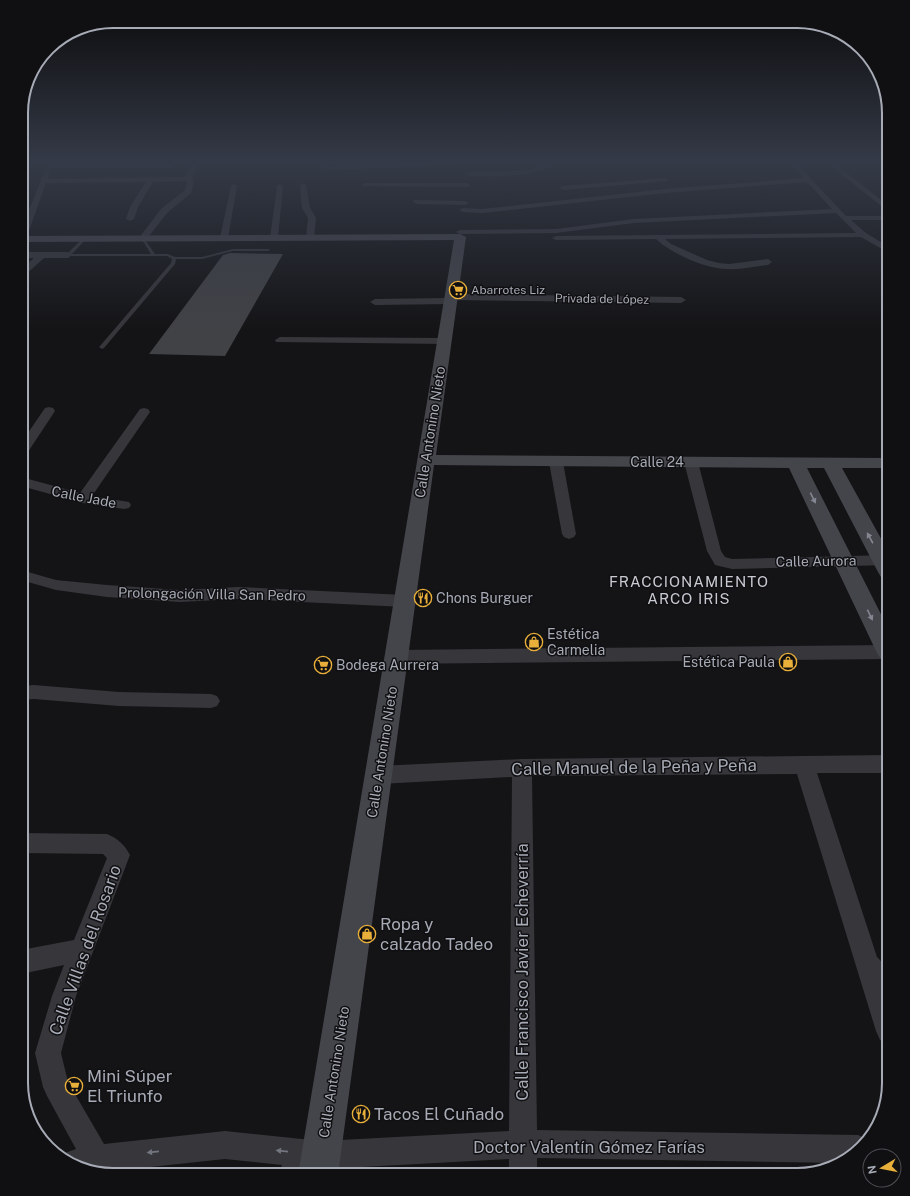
<svg xmlns="http://www.w3.org/2000/svg" width="910" height="1196" font-family="'Public Sans',sans-serif">
	<style>
		.building { fill: #414246 }
		.lines { fill: none; stroke-linecap: round; stroke-linejoin: round }
		.lane { fill: #36363b; fill-rule: evenodd }
		.street { fill: #36363b; fill-rule: evenodd }
		.secondary { fill: #44454b; fill-rule: evenodd }
		.oneway { fill: #848791 }
		.oneway2 { fill: #74767f }
		.labels { text-anchor: middle; dominant-baseline: central; stroke-width: 3; stroke-linejoin: round; paint-order: stroke }
		.far-poi-label { font-size: 12px; fill: #a7abb6; stroke: #100f11; text-anchor: start }
		.far-street-label { font-size: 12px; fill: #a7abb6; stroke: #100f11 }
		.street-label { font-size: 14px; fill: #a7abb6; stroke: #100f11 }
		.poi-label { font-size: 14px; fill: #a7abb6; stroke: #100f11; text-anchor: start }
		.neighbourhood-label { font-size: 15px; letter-spacing: 1px; fill: #c8cad2; stroke: #100f11 }
		.near-street-label { font-size: 17px; fill: #a7abb6; stroke: #100f11 }
		.near-poi-label { font-size: 17px; fill: #a7abb6; stroke: #100f11; text-anchor: start }
		.rim { fill: none; stroke: #a7abb6; stroke-width: 2 }
	</style>
	<rect width="100%" height="100%" fill="#141416"/>
	<path class="building" d="M230,253l53,1 -58,102 -76,-2 74,-99z"/>
	<g class="lines">
		<path class="lane" d="M84,237l3,1 -15,16h79l-10,-16 2,-1 12,17h13l7,3h27l31,-8h35l2,1 -2,1h-35l-31,8h-26l-1,5 -71,84 -2,1 -3,-2 1,-1 71,-83 1,-4 -5,-3h-100v-2z"/>
		<path class="street" d="M194,163l3,2 -5,14 2,3 -3,11 -24,20 -21,27h-3l-4,-2 22,-29 24,-19 2,-8 -1,-1 -33,1 -15,25 -4,12 -4,2 -4,-2 4,-12 16,-25 -100,1 -20,56 -5,2v-11l24,-60 5,1 -2,8 137,-2 6,-12z
			M420,163h47l-3,2 -138,5 -3,-2 3,-2z
			M547,163h7c-18,16 -61,13 -85,13l-3,-2 3,-2h29l35,-3z
			M790,163h6l50,53h43v4h-38l15,13 23,14v6l-28,-16 -196,2 6,5 36,16 12,3 10,1 39,-5 4,3 -4,3c-13,1 -27,5 -41,4 -21,0 -55,-15 -71,-30l-100,1 -4,-2 4,-2 300,-3 -20,-20 -202,10 -78,10 -96,1 -4,-2 4,-2 96,-1 78,-10 198,-10 -25,-27 -142,11 -183,20 -19,-1 -4,-2 4,-2 19,1 183,-20 139,-11z
			M827,163h7l55,43v6z
			M880,163l9,1v5z
			M48,164h122l3,2 -3,2 -124,-1v-2z
			M665,178l3,2 -1,1 -104,9 -4,-2 4,-2z
			M303,183l3,2 4,23 6,10 -2,20 -4,2 -4,-2 2,-20 -6,-10 -2,-23z
			M365,183h102l3,2 -3,2 -104,-1 -1,-1z
			M234,184l3,2 -9,52 -4,2 -4,-2 11,-52z
			M280,184l3,2 -5,52 -4,2 -4,-2 7,-52z
			M414,200l51,1 4,2 -4,2 -48,-1 -4,-2z
			M21,252h47l4,3 -4,3h-24l-20,18 -3,1v-8l13,-11h-13z
			M451,294l230,3 5,3 -5,3 -227,-3 -1,3 -3,1 -75,1 -5,-3 5,-3 72,-1 1,-3z
			M280,337l164,1 5,3 -5,3 -168,-2 -1,-2z
			M49,407l4,1 2,3 -29,44 -5,1v-13l24,-35z
			M144,408l4,1 2,3 -58,84 37,6 2,3 -2,3 -5,1 -41,-6 -62,-17v-9l59,16 60,-84z
			M556,458l5,1 2,3 13,72 -2,3 -5,2 -5,-2 -2,-3 -13,-72 2,-3z
			M691,458l5,1 2,3 23,89 4,6 7,2 157,-4v10l-157,4 -17,-4 -8,-14 -23,-89 2,-3z
			M21,570l35,10 51,5 73,5 58,-3 167,8 6,2 2,4 -2,4 -6,2 -167,-8 -58,3 -73,-5 -51,-7 -35,-10z
			M889,645v14l-493,5 -6,-2 -3,-5 3,-5 6,-2z
			M34,685l85,7 92,2 6,2 3,5 -3,5 -6,2 -92,-2 -85,-7 -13,1v-14z
			M889,755v18h-72l60,184 12,12v75l-9,-4 -4,-9 -79,-257 -265,2 5,354 321,5 9,4 -19,21 -11,3 -300,-5v17h-28v-16l-183,10 -9,6h-39l4,-10 -57,-6 -121,13 -37,-9 -6,-6 1,-3 14,-5 -29,-53 -4,-9 -8,-34 17,-57 12,-31 -43,9v-24l53,-10 33,-82 -4,-4 -82,-1v-20l86,1c10,4 18,11 23,21l-54,141 -15,57 7,29 36,62 121,-13 96,10 188,-10 3,-354 -133,7 -7,-3 -3,-6 3,-6 7,-3 143,-7z"/>
		<path class="secondary" d="M460,234l6,3 -30,218 453,3v10h-47l47,85v26l-8,-2 -3,-5 -54,-104h-17l82,162v32l-8,-3 -4,-6 -88,-185 -355,-3 -96,710h-40l156,-935 -433,2v-6z"/>
	</g>
	<defs><path id="oneway-solid" d="M-6-.8H1V-3.2L6.5 0L1 3.2V.8H-6Z"/></defs>
	<g class="oneway">
		<use href="#oneway-solid" transform="translate(813 498) rotate(64)"/>
		<use href="#oneway-solid" transform="translate(870 538) rotate(-119)"/>
		<use href="#oneway-solid" transform="translate(870 615) rotate(64)"/>
	</g>
	<g class="oneway2">
		<use href="#oneway-solid" transform="translate(282 1151) rotate(-174)"/>
		<use href="#oneway-solid" transform="translate(153 1152) rotate(174)"/>
	</g>
	<linearGradient id="sky" x2="0" y2="1"><stop stop-color="#0b0b0c"/><stop offset="0.49" stop-color="#343a47"/><stop offset="1" stop-color="#343a47" stop-opacity="0"/></linearGradient>
	<rect width="910" height="330" fill="url(#sky)"/>
	<defs>
		<symbol id="supermarket-ring" viewBox="-11 -11 22 22"><circle r="9.5" fill="#100f11" stroke="#e8af3a" stroke-width="1.5"/><path d="M-6-5.5h2.5l.6 2H6L4.5 2H-2.5L-4.4-4H-6ZM-1.5 3.2a1.3 1.3 0 1 0 .1 0ZM3 3.2a1.3 1.3 0 1 0 .1 0Z" fill="#e8af3a"/></symbol>
		<symbol id="restaurant-ring" viewBox="-11 -11 22 22"><circle r="9.5" fill="#100f11" stroke="#e8af3a" stroke-width="1.5"/><path d="M-5-6h1v4h1v-4h1v4h1v-4h1v5L-1.5 .5V6h-2V.5L-5-1ZM5-6V6H3V1.5H1.5Q1.5-4 5-6Z" fill="#e8af3a"/></symbol>
		<symbol id="shop-ring" viewBox="-11 -11 22 22"><circle r="9.5" fill="#100f11" stroke="#e8af3a" stroke-width="1.5"/><path d="M-5-2.5h2.3a2.7 3.5 0 0 1 5.4 0H5L5.5 6h-11ZM-1.5-2.5h3a1.5 2.3 0 0 0-3 0Z" fill="#e8af3a"/></symbol>
	</defs>
	<g fill-rule="evenodd">
		<use href="#supermarket-ring" x="448" y="280" width="20" height="20"/>
		<use href="#restaurant-ring" x="413" y="588" width="20" height="20"/>
		<use href="#shop-ring" x="524" y="632" width="20" height="20"/>
		<use href="#shop-ring" x="778" y="652" width="20" height="20"/>
		<use href="#supermarket-ring" x="313" y="655" width="20" height="20"/>
		<use href="#shop-ring" x="357" y="924" width="20" height="20"/>
		<use href="#supermarket-ring" x="64" y="1076" width="20" height="20"/>
		<use href="#restaurant-ring" x="351" y="1104" width="20" height="20"/>
	</g>
	<g class="labels">
		<g class="far-poi-label">
			<text x="471" y="290">Abarrotes Liz</text>
		</g>
		<g class="far-street-label">
			<text transform="translate(602 299) rotate(1)">Privada de López</text>
		</g>
		<g class="street-label">
			<text transform="translate(430 432) rotate(-81)">Calle Antonino Nieto</text>
			<text x="657" y="462">Calle 24</text>
			<text transform="translate(84 497) rotate(11)">Calle Jade</text>
			<text transform="translate(816 561) rotate(-1)">Calle Aurora</text>
			<text transform="translate(212 594) rotate(1)">Prolongación Villa San Pedro</text>
			<text transform="translate(382 752) rotate(-81)">Calle Antonino Nieto</text>
			<text transform="translate(334 1072) rotate(-81)">Calle Antonino Nieto</text>
		</g>
		<g class="poi-label">
			<text x="436" y="598">Chons Burguer</text>
			<text x="547" y="634">Estética<tspan x="547" dy="16">Carmelia</tspan></text>
			<text x="775" y="662" text-anchor="end">Estética Paula</text>
			<text x="336" y="665">Bodega Aurrera</text>
		</g>
		<g class="neighbourhood-label">
			<text x="689" y="581">FRACCIONAMIENTO<tspan x="689" dy="17">ARCO IRIS</tspan></text>
		</g>
		<g class="near-street-label">
			<text transform="translate(634 767) rotate(-1)">Calle Manuel de la Peña y Peña</text>
			<text transform="translate(85 950) rotate(-70)">Calle Villas del Rosario</text>
			<text transform="translate(522 972) rotate(-90)">Calle Francisco Javier Echeverría</text>
			<text x="589" y="1147">Doctor Valentín Gómez Farías</text>
		</g>
		<g class="near-poi-label">
			<text x="380" y="924">Ropa y<tspan x="380" dy="20">calzado Tadeo</tspan></text>
			<text x="87" y="1076">Mini Súper<tspan x="87" dy="20">El Triunfo</tspan></text>
			<text x="374" y="1114">Tacos El Cuñado</text>
		</g>
	</g>
	<path d="M0 0H910V1196H0ZM113 28H797A85 85 0 0 1 882 113V1083A85 85 0 0 1 797 1168H113A85 85 0 0 1 28 1083V113A85 85 0 0 1 113 28Z" fill="#100f11" fill-rule="evenodd"/>
	<path class="rim" d="M113 28H797A85 85 0 0 1 882 113V1083A85 85 0 0 1 797 1168H113A85 85 0 0 1 28 1083V113A85 85 0 0 1 113 28Z"/>
	<g transform="translate(882 1168) rotate(260)"><circle r="19" fill="#100f11" stroke="#4c4d53"/>
	<path d="M0-3L7 15L0 10L-7 15Z" fill="#e8af3a"/>
	<text y="-6" font-size="11" font-weight="bold" text-anchor="middle" fill="#a7abb6">N</text>
	</g>
</svg>
